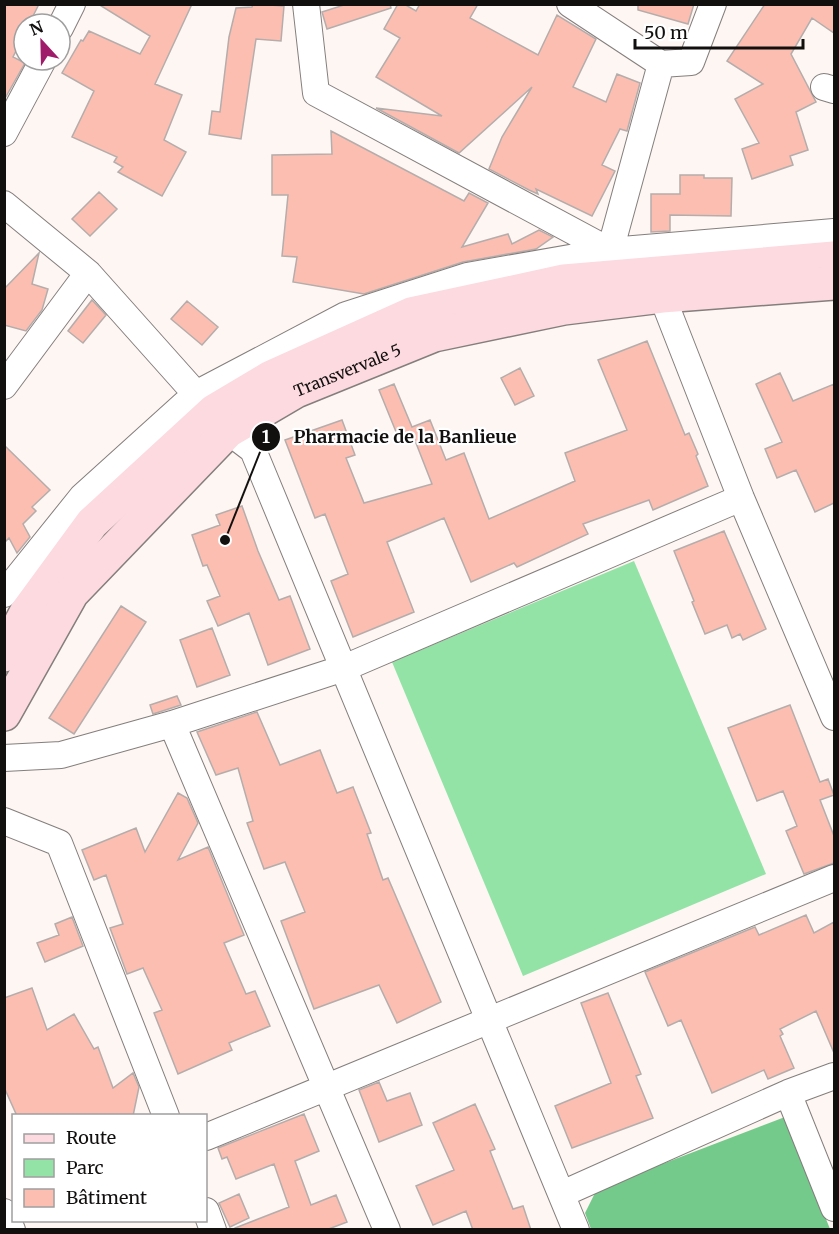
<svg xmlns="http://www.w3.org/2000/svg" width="839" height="1234" font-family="Merriweather,serif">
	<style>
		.green { fill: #93e3a7 }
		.forest { fill: #73ca8a }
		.building { fill: #fdbeb2; stroke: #b4adab; stroke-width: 1.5 }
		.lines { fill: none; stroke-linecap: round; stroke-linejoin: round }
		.minor-casing { stroke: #847e7c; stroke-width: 28 }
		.secondary-casing { stroke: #847e7c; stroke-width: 36 }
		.minor { stroke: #fff; stroke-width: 26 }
		.secondary { stroke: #fcdadf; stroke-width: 33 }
		.labels { text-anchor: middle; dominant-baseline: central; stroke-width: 4.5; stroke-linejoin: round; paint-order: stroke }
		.street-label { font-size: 16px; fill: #120f0f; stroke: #fff }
		.leader { fill: none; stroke: #120f0f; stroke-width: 2 }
		.callout-dot { fill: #120f0f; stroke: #fff; stroke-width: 2 }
		.mark-label { font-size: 18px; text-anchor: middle; font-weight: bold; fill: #fff }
		.callout-label { font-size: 18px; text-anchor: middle; font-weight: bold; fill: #120f0f; stroke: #fff; stroke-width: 4.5; stroke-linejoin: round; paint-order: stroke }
	</style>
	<rect width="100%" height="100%" fill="#fdf6f3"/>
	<path class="green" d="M634,561l132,313 -243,102 -131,-314z"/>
	<path class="forest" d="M785,1117l45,112h-239l-6,-16 12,-24z"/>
	<path class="building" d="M4,4h35l-10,20h-5v11l-11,22 12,6 -21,37z
		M98,4h94l-37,80 27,11 -18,45 22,12 -24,44 -44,-24 5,-5 -9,-5 3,-5 -45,-20 22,-46 -32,-18 19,-33 2,1 6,-10 51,23 10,-18z
		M253,4l31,2 -3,35 -25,-2 -15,100 -32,-5 3,-23 8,1 9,-75 7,-29 16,-1z
		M347,4h43l1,4 -64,21 -5,-17z
		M398,4h6l12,7 4,-7h58l-8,14 68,37 19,-40 39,24 -23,48 33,15 11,-28 23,9 -13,48 -7,-2 -18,36 13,6 -23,45 -56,-27 2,5 -9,-4 -40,-21 13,-32 30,-50 -73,66 -83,-45 66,8 -66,-39 24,-39 -16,-9z
		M638,4h56l-6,20 -50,-14z
		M765,4h69v29l-22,-15 -21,36 25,48 -20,10 12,38 -18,6 3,9 -41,14 -10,-30 17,-6 -24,-44 28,-15 -36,-23z
		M331,131l133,70 5,-8 19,10 -26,44 46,-13 4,10 27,-14 14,7 -17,12 -73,13 -99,32 -71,-12 4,-25 -15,-1 6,-61h-16v-40l60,-1z
		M680,175h24v3h28l-1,38 -61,-1v16l-19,1v-38h29z
		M99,192l18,17 -27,27 -18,-17z
		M39,253l-7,31 16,5 -6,21 -16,21 -22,-6v-36z
		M92,300l14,15 -23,28 -15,-12z
		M187,301l31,26 -16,18 -31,-26z
		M647,341l38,94 4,-2 9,21 -2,2 12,30 -55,24 -4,-10 -66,24 5,10 -71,33 -3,-4 -43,19 -27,-64 -57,24 27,70 -61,25 -22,-56 17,-7 -23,-60 -10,4 -30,-78 57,-20 13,35 -9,3 18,45 68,-19 -18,-46 -13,6 -22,-54 15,-6 18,43 18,-7 16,40 18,-7 25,66 86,-38 -10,-28 62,-23 -29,-70z
		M520,368l14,28 -19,9 -14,-27z
		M780,373l13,28 41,-17v119l-19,9 -19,-42 -19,8 -12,-29 17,-7 -26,-58z
		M4,445l46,45 -18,17 4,4 -13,13 7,13 -13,16 -8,-15 -5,5z
		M242,506l16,45 21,49 11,-4 20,53 -42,16 -19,-52 -31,13 -11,-25 13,-5 -13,-31 -4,1 -11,-31 28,-10 -4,-10z
		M724,531l42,98 -23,11 -3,-6 -8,4 -5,-13 -22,9 -13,-32 2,-1 -20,-50z
		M121,606l25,16 -72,112 -25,-16z
		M212,628l18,47 -33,12 -17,-47z
		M177,696l4,9 -28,9 -3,-9z
		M790,705l30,77 8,-3 6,16 -14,5 14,36v27l-30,11 -18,-43 11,-5 -14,-35 -26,10 -29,-73z
		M257,712l23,53 40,-15 17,43 16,-6 18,46 -4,1 16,46 5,-2 53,124 -44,21 -18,-38 -65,24 -33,-88 24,-9 -20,-50 -21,7 -17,-46 6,-2 -15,-53 -22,7 -19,-43z
		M178,793l9,5 11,25 -20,37 30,-13 36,88 -20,8 22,51 9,-3 15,35 -41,17 3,7 -54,24 -24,-61 8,-3 -19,-42 -16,6 -17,-46 13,-4 -17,-49 -12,5 -12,-30 54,-22 9,24z
		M806,915l8,18 20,-11v131l-18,-42 -36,18 3,5 -3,2 14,32 -26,11 -4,-9 -52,23 -31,-73 -13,6 -23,-54 110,-45 4,8z
		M72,917l11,29 -38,16 -8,-19 22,-8 -4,-11z
		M32,988l15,42 27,-16 20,35 4,-2 15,41 20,-15 6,14 -6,29h-116l-13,-29v-89z
		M608,993l33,81 -5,2 17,42 -81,30 -17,-42 56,-23 -30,-80z
		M379,1082l8,19 23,-8 12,32 -43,17 -20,-52z
		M475,1104l20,45 -5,2 23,58 10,-3 8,24h-58l-7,-19 -33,14 -17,-39 38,-16 -21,-47z
		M304,1114l15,37 -24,10 16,44 25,-10 11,27 -21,8h-91v-2l54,-21 -15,-43 -38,15 -9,-22 -5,2 -4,-11z
		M239,1194l10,24 -19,9 -11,-24z"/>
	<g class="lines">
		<defs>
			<path id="minor" d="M306,4l10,89 294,158 51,-187 30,-2 22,-58
				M570,4l91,60
				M60,28l12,-24
				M824,87l10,3
				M4,133l39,-73
				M4,204l84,69 108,121 18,17 14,20 25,19 323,780
				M662,296l79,202 93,219
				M4,386l84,-113
				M4,594l78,-97 114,-103 150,-79 121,-39 143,-25 224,-19
				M172,724l215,506
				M4,758l57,-3 111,-31 172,-56 397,-170
				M4,821l55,22 107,273
				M788,1093l46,115
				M206,1137l628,-259
				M562,1194l226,-101 46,-17
				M206,1211l7,19
				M4,1212l8,18"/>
			<g id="secondary">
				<path d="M4,655l22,-42 66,-90 122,-112 57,-34 140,-63 153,-33 270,-23"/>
				<path id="s1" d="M4,714l68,-121 156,-162 68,-40 138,-56 130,-27 98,-12 172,-13"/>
			</g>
		</defs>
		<use href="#minor" class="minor-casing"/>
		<use href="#secondary" class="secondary-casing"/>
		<use href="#minor" class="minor"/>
		<use href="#secondary" class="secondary"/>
	</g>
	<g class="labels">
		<g class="street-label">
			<text stroke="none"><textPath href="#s1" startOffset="498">Transvervale 5</textPath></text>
		</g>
	</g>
	<path class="leader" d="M225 540L266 437"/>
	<g class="callout-dot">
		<circle cx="225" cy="540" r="6"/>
		<circle cx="266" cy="437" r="15"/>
	</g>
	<g class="mark-label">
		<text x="266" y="443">1</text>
	</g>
	<g class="callout-label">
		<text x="405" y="443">Pharmacie de la Banlieue</text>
	</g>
	<rect width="839" height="1234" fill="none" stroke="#120f0f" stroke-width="12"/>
	<rect x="12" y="1114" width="195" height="108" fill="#ffffff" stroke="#a09f9f" stroke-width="1.5"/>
	<rect x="24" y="1134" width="30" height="9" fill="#fcdadf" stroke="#a09f9f" stroke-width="1.5"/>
	<text x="66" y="1144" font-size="18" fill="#120f0f">Route</text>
	<rect x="24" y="1159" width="30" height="18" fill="#93e3a7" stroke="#a09f9f" stroke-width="1.5"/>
	<text x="66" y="1174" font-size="18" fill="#120f0f">Parc</text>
	<rect x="24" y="1189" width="30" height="18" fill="#fdbeb2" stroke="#a09f9f" stroke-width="1.5"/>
	<text x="66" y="1204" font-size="18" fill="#120f0f">Bâtiment</text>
	<g transform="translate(42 42) rotate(338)"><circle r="28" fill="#ffffff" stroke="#a09f9f" stroke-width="1.5"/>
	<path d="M0-4.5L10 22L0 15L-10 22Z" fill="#a01c6a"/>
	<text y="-9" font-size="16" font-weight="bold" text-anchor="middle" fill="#120f0f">N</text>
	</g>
	<path d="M635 39v9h168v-9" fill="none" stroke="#120f0f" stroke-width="3"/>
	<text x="644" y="39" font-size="18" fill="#120f0f" stroke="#ffffff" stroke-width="4.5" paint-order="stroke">50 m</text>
</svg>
